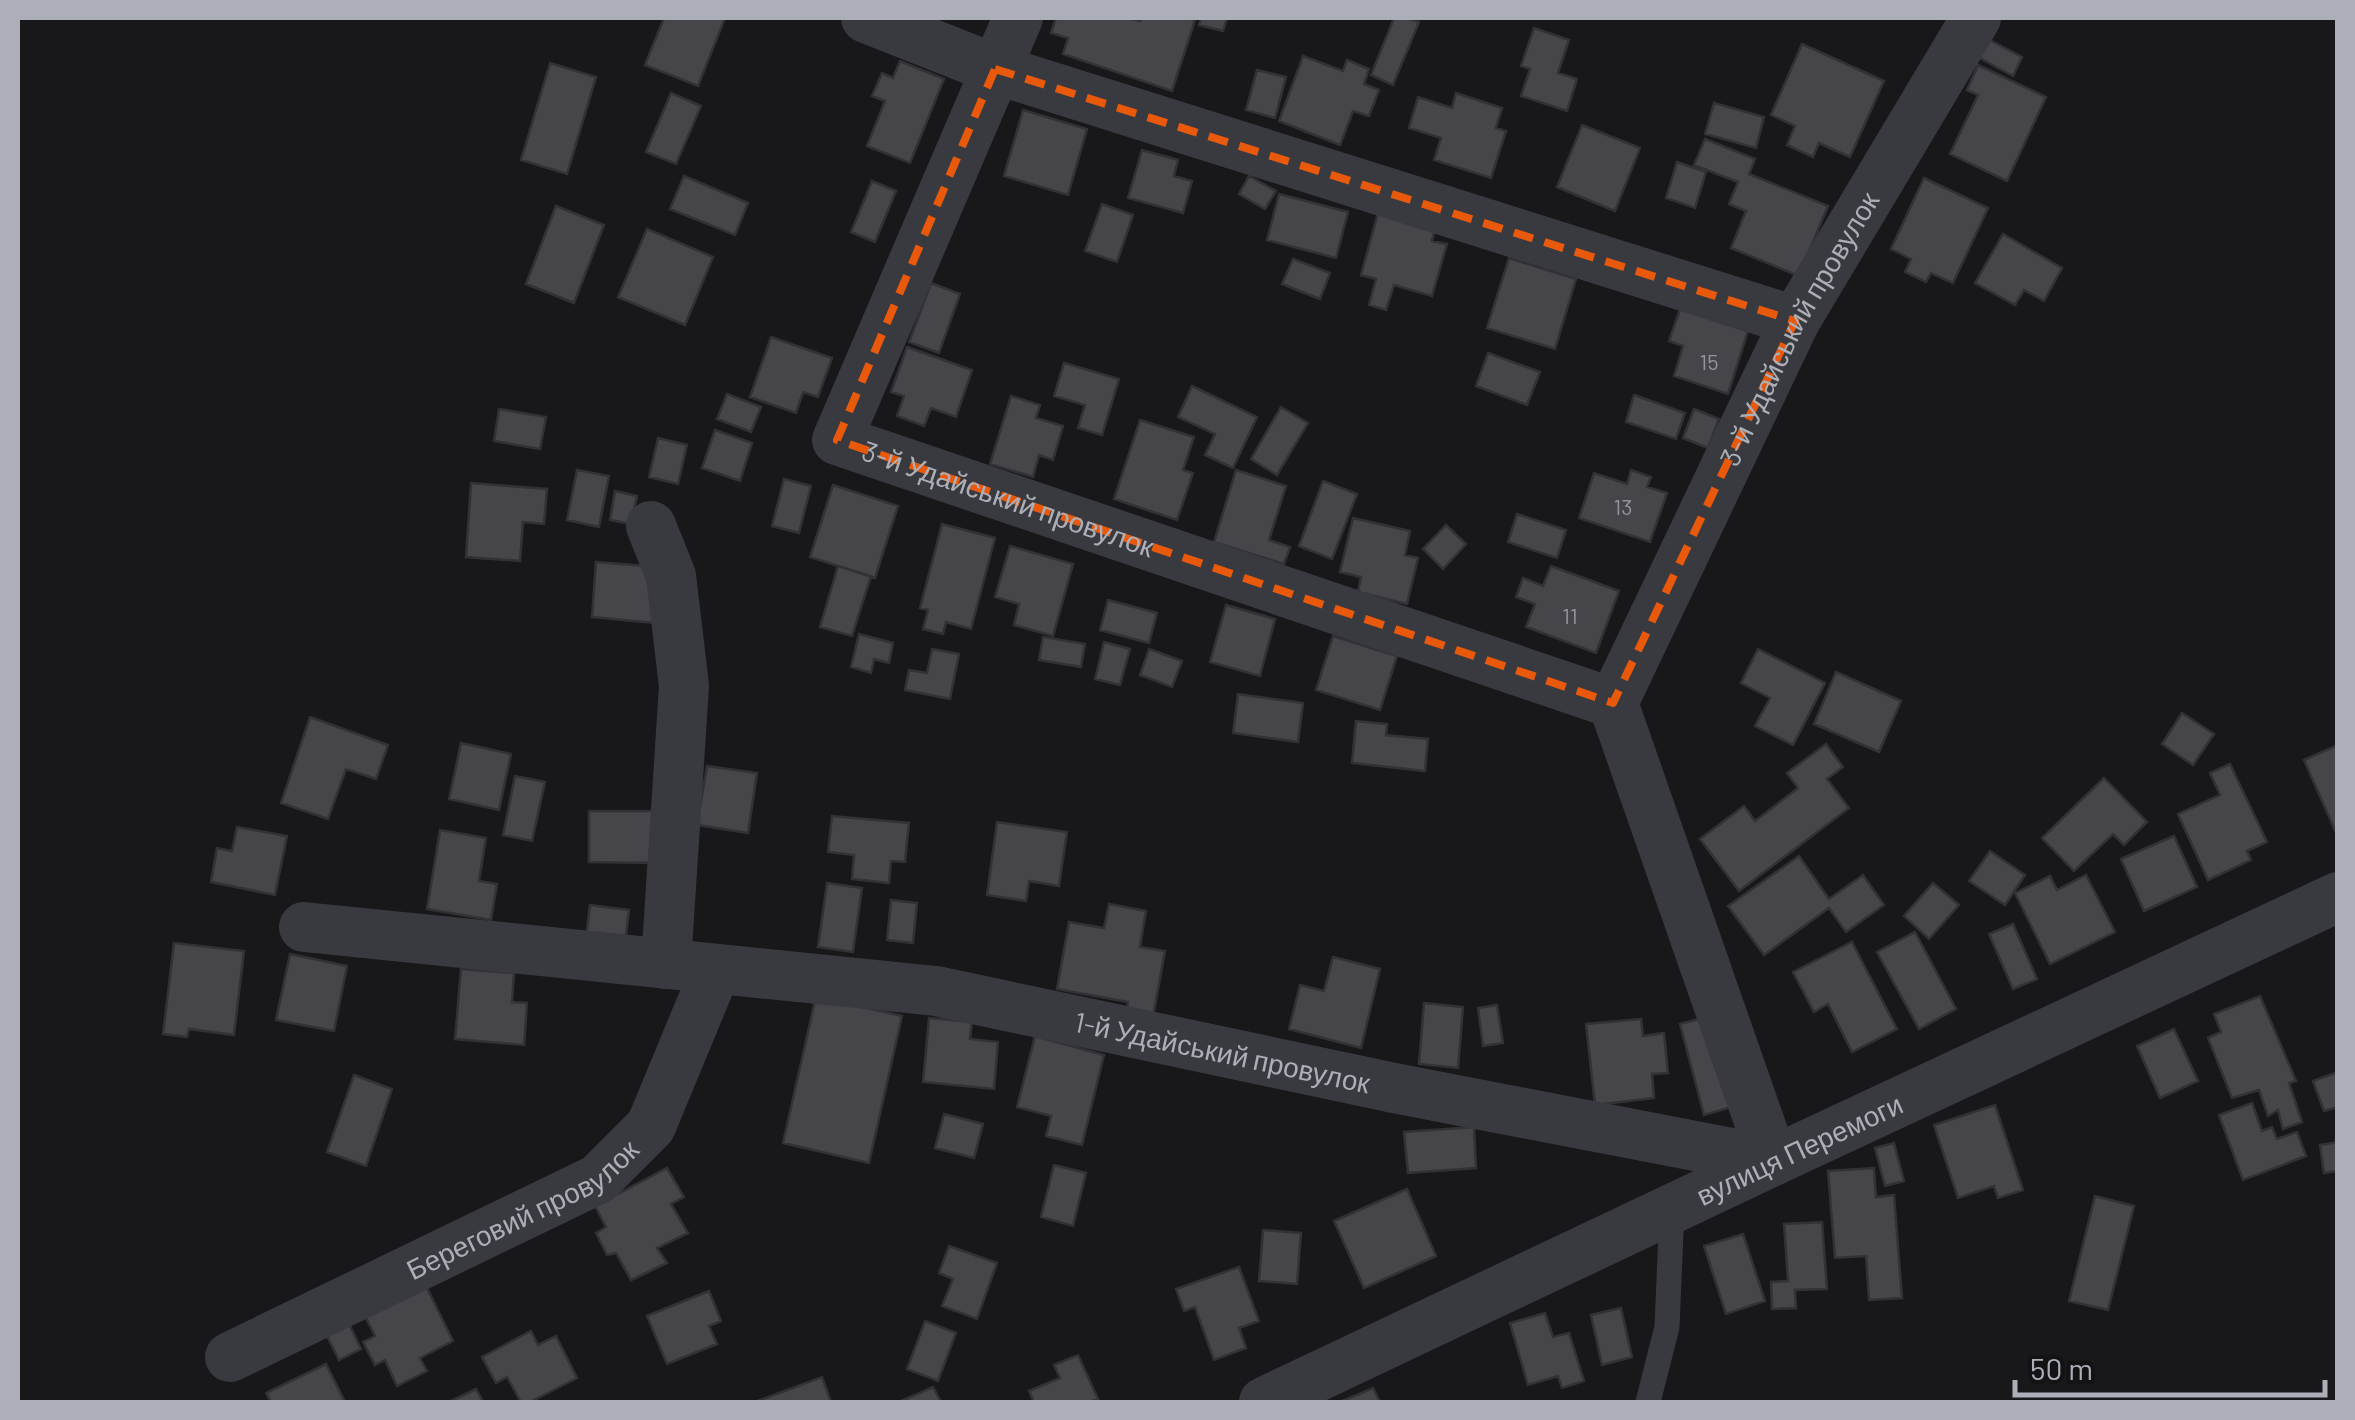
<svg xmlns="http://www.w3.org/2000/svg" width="2355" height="1420" font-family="Barlow,sans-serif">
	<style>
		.building { fill: #45454a; stroke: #323236; stroke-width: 2.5 }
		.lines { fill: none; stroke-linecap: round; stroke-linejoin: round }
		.lane { stroke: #393a3f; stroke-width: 25 }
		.street { stroke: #393a3f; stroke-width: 50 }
		.marked { fill: none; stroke: #e8590c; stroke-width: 8; stroke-dasharray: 20 12; stroke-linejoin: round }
		.labels { text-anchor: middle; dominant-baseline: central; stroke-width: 9; stroke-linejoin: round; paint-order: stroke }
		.number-label { font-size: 22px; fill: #92949c }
		.street-label { font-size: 28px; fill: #acafb8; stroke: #131315 }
	</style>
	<rect width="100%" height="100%" fill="#18181a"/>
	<path class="building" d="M664,18h61l-27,68 -53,-21z
		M1056,18h72l12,3 2,-3h46l7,2 -23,71 -109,-37 5,-16 -17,-5z
		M1201,18h26l-4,13 -24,-6z
		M1394,18h13l12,4 -26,63 -22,-10z
		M1534,28l35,12 -11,33 19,6 -10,32 -46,-15 9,-27 -9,-3z
		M1986,38l36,19 -9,19 -37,-20z
		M1802,44l82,37 -34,76 -31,-14 -6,14 -26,-12 8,-19 -24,-11z
		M1303,56l40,15 4,-11 22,9 -5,15 15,6 -10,26 -16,-5 -13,34 -61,-24z
		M900,61l44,18 -34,84 -43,-17 18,-45 -13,-5 10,-23 11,5z
		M550,63l46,14 -29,97 -46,-14z
		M1978,65l68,32 -39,84 -57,-27 28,-59 -11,-5z
		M1257,70l29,7 -11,41 -29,-8z
		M671,93l30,13 -25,58 -30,-12z
		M1456,93l46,15 -6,20 10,3 -15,47 -57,-18 7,-22 -32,-10 9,-31 34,11z
		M1714,103l50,14 -8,31 -51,-14z
		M1023,110l64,19 -19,66 -64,-19z
		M1582,125l58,23 -25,63 -58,-24z
		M1705,139l50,20 -6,15 79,32 -29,70 -68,-28 15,-37 -17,-7 9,-22 -44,-17z
		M1142,150l36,10 -4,16 18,5 -9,32 -55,-15z
		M1677,162l29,10 -11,36 -29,-10z
		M684,176l64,27 -13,32 -65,-26z
		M1249,176l27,15 -11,18 -26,-15z
		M1924,178l64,30 -35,75 -22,-10 -5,9 -21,-10 6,-13 -20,-10z
		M872,181l24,10 -21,51 -24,-10z
		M1279,194l69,18 -12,46 -69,-18z
		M1102,204l31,11 -16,47 -32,-11z
		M556,206l48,19 -30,78 -48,-19z
		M1378,213l57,16 -3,12 15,3 -15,52 -38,-11 -8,25 -17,-5 7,-26 -15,-4z
		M647,229l66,28 -28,68 -67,-28z
		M2003,234l59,34 -18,33 -20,-11 -9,15 -40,-22z
		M1509,258l67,21 -21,70 -68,-21z
		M1293,259l37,14 -10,26 -38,-15z
		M931,283l29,11 -21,59 -30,-11z
		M1680,309l68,22 -20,63 -54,-18 9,-30 -14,-5z
		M771,337l61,21 -14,39 -15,-5 -7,21 -46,-16z
		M907,347l65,23 -16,47 -25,-9 -7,18 -27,-10 7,-20 -13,-4z
		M1488,353l52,19 -13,33 -51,-19z
		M1064,363l55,16 -17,56 -24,-7 7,-23 -31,-9z
		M1192,386l65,31 -24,51 -28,-13 10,-21 -37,-17z
		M727,394l34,13 -10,25 -34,-13z
		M1634,395l51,18 -9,26 -50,-17z
		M1011,396l29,9 -4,13 27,8 -10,34 -14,-5 -6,22 -43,-13z
		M1281,407l27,16 -31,52 -26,-16z
		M499,409l47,8 -6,32 -46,-8z
		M1694,409l25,10 -11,29 -25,-10z
		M1140,420l54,17 -11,33 10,3 -16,47 -63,-21z
		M715,430l37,13 -12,38 -38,-13z
		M658,438l29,7 -9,39 -29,-7z
		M577,470l32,6 -10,51 -32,-7z
		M1236,470l50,16 -17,54 21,7 -6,17 -70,-22z
		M1631,470l20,7 -4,10 20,6 -17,49 -71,-24 15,-45 33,11z
		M784,479l27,7 -12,47 -27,-7z
		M1323,481l34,13 -25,65 -33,-13z
		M471,483l76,6 -3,35 -21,-2 -3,39 -54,-4z
		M833,485l65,21 -23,72 -65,-21z
		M615,491l22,5 -6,28 -21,-4z
		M1517,514l49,16 -9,28 -49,-16z
		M1353,518l57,13 -5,24 13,3 -11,46 -49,-12 3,-15 -21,-5z
		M942,524l53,14 -24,91 -25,-7 -3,12 -20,-5 5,-19 -8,-2z
		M1446,525l20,19 -23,25 -20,-20z
		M1010,546l63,18 -20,72 -39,-11 5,-21 -24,-7z
		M596,562l64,5 -5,56 -63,-6z
		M838,566l33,10 -19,60 -32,-9z
		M1551,566l68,25 -23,62 -70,-26 9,-23 -19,-7 7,-19 20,8z
		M1108,600l49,13 -8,30 -49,-13z
		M1226,605l49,14 -15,57 -50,-14z
		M859,634l34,9 -4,20 -15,-4 -3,14 -20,-6z
		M1333,636l64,20 -17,54 -64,-20z
		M1043,637l42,7 -4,23 -42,-7z
		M1104,642l26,7 -10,36 -25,-6z
		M932,649l27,5 -9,45 -45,-9 4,-20 18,3z
		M1149,649l33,12 -10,26 -32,-12z
		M1758,649l67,34 -32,62 -38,-19 15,-28 -29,-15z
		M1836,672l65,29 -22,51 -65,-28z
		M1238,694l65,9 -5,39 -65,-9z
		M2182,713l32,21 -21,31 -31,-21z
		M310,717l78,28 -12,34 -30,-10 -18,50 -47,-16z
		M1356,721l31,3 -1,11 42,4 -3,32 -73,-8z
		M461,743l50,11 -12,56 -50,-11z
		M1826,744l17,23 -16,12 22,29 -110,83 -39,-52 44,-33 11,15 43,-33 -11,-15z
		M2338,745v90h-1l-33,-75z
		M2230,764l37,78 -20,9 4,9 -43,20 -30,-66 42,-19 -10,-22z
		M707,766l50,7 -9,60 -51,-8z
		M515,776l30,6 -13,59 -29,-6z
		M2104,778l43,44 -23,23 -11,-11 -39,37 -32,-33z
		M589,811h67v52l-67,-1z
		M832,816l77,7 -4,39 -14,-1 -2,22 -37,-4 2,-24 -26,-3z
		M997,822l70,10 -8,54 -30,-5 -3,20 -39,-6z
		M237,827l50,9 -12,59 -64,-13 6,-34 15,3z
		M440,830l46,8 -7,43 18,3 -6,36 -64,-11z
		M2174,836l23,51 -53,24 -23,-52z
		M1990,851l35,24 -20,30 -36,-24z
		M1799,856l30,43 34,-24 21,30 -38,27 -17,-24 -65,47 -36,-49z
		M2086,875l29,57 -65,32 -35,-71 35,-17 7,14z
		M827,883l35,5 -9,64 -35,-5z
		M1933,883l26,22 -30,34 -25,-23z
		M891,900l26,3 -4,40 -26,-3z
		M1109,904l37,7 -6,36 25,4 -12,66 -27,-5 2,-10 -71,-13 12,-67 35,6z
		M590,905l39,5 -4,33 -39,-5z
		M2013,924l24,55 -24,10 -24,-55z
		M1915,932l41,77 -37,20 -42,-77z
		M1852,942l45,87 -45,23 -24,-48 -14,8 -21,-40z
		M174,943l70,8 -10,84 -45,-6 -2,8 -24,-3z
		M290,954l57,12 -13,65 -58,-11z
		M1333,957l47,12 -19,79 -72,-19 11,-44 24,6z
		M461,969l53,4 -2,29 15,1 -3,42 -69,-6z
		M816,996l86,20 -33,147 -86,-20z
		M2260,996l36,85 -7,2 13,39 -19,7 -5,-19 -10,6 -9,-26 -27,8 -24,-60 13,-6 -7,-18z
		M1424,1003l39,4 -5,61 -39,-4z
		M1497,1005l6,38 -20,3 -5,-38z
		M1711,1016l24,90 -31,9 -24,-91z
		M929,1018l43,4 -2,17 28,3 -4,47 -71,-7z
		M1641,1019l2,17 21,-3 4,40 -16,1 2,24 -59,7 -9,-81z
		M2174,1029l24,52 -38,17 -23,-52z
		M1035,1036l69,19 -22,90 -36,-9 5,-20 -34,-9z
		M2338,1072v35l-14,4 -11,-30z
		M354,1075l38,14 -26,77 -39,-14z
		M2252,1103l10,28 10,-4 5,12 20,-7 9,24 -63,24 -24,-65z
		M1995,1105l28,85 -25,8 -4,-12 -36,12 -24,-73z
		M944,1114l39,10 -9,34 -39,-10z
		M1474,1127l2,41 -68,5 -4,-41z
		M2338,1142v29l-14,2 -4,-28z
		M1894,1143l10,38 -19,5 -10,-38z
		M1054,1165l32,8 -13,53 -32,-9z
		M667,1168l17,29 -13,7 17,29 -31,15 10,15 -36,17 -15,-27 -9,2 -11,-22 10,-6 -11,-21z
		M1874,1168l2,29 18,-2 8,103 -33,2 -3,-44 -31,2 -7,-87z
		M1407,1189l29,67 -72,32 -30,-67z
		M2095,1196l39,10 -26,104 -39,-9z
		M1822,1222l5,67 -32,1 1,18 -24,1 -1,-27 17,-1 -4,-57z
		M1263,1230l38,3 -4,51 -38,-3z
		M1743,1234l22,67 -39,13 -22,-68z
		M949,1246l48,17 -20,56 -35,-13 11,-27 -14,-6z
		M1239,1267l20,54 -20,7 7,20 -32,12 -19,-53 -11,4 -8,-22z
		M425,1284l28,57 -33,17 7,13 -30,15 -12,-26 -10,5 -12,-23 12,-6 -11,-22z
		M709,1291l12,30 -12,5 8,18 -50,20 -20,-48z
		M1621,1308l11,49 -30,8 -11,-50z
		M343,1311l18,38 -22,11 -19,-38z
		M1545,1313l8,24 16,-4 15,48 -22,7 -4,-12 -30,9 -18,-62z
		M925,1321l31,12 -18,48 -31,-12z
		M531,1331l7,14 18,-9 21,42 -47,24h-9l-14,-25 -11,6 -14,-26z
		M1078,1355l20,44 -9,3h-55l-5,-11 31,-13 -6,-13z
		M326,1364l19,38h-74l-5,-9z
		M822,1377l9,25h-76z
		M933,1387l8,15h-42z
		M1373,1388l7,14h-40z
		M476,1389l7,13h-34z"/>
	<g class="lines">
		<path class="lane" d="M1648,1402l19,-75 5,-118"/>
		<g class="street">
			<path d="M866,18l129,51 800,252"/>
			<path id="s1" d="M1018,18l-181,422 776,263 160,458"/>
			<path d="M651,526l20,50 13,110 -18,278"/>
			<path id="s2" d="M1613,703l182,-382 181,-303"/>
			<path id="s3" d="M304,927l632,64 458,97 379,73"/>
			<path id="s4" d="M230,1357l368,-178 53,-53 65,-157"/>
			<path id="s5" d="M1264,1402l509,-241 565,-264"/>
		</g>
	</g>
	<path class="marked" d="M995,69l800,252 -182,382 -776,-263z"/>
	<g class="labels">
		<g class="number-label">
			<text x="1709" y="361">15</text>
			<text x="1623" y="506">13</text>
			<text x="1570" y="615">11</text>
		</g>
		<g class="street-label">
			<text stroke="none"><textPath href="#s2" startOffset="418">3-й Удайський провулок</textPath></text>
			<text stroke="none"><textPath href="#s1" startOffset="640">3-й Удайський провулок</textPath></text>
			<text stroke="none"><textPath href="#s3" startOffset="928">1-й Удайський провулок</textPath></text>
			<text stroke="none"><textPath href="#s5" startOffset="592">вулиця Перемоги</textPath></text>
			<text stroke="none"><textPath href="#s4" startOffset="328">Береговий провулок</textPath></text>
		</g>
	</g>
	<rect width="2355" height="1420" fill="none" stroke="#acafb8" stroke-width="40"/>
	<path d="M2015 1380v15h310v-15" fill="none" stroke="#acafb8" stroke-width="5"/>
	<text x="2030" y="1380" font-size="30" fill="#acafb8" stroke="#131315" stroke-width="8" paint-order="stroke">50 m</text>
</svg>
